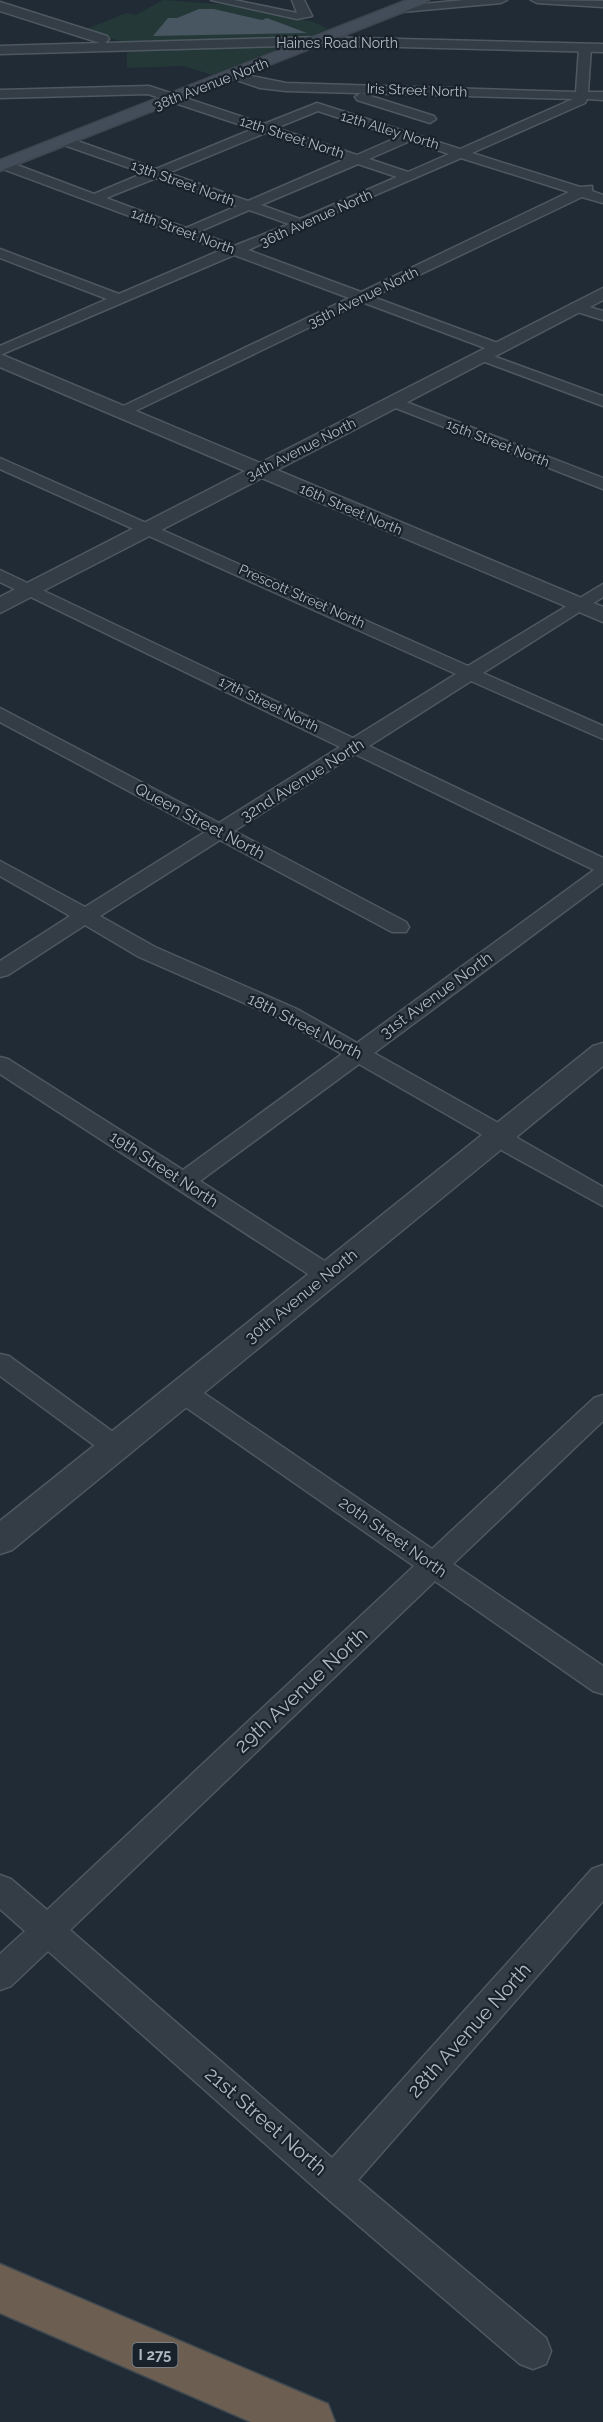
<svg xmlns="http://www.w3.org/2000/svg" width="603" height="2422" font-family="Raleway,sans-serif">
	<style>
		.green { fill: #233837 }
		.building { fill: #485661 }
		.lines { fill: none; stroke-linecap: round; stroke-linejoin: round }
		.minor-casing { stroke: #4e5861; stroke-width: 3 }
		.tertiary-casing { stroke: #4e5861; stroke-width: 3 }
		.secondary-casing { stroke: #3d464f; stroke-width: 3 }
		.motorway-casing { stroke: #3e4850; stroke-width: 3 }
		.minor { fill: #343d46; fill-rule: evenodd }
		.tertiary { fill: #343d46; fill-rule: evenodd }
		.secondary { fill: #424d59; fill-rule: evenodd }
		.motorway { fill: #6c5e51; fill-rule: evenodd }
		.labels { text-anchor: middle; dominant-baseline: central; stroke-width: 4.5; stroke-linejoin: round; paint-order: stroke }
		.far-street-label { font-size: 14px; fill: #aeb8c3; stroke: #19222a }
		.shield { fill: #19222a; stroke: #818b95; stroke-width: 1.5 }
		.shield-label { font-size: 15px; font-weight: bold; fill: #aeb8c3 }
		.street-label { font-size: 16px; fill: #aeb8c3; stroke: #19222a }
		.near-street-label { font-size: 20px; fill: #aeb8c3; stroke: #19222a }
	</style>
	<rect width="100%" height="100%" fill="#202b35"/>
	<path class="green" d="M163,0l70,5 81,17 14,7 -116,46 -28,-9 -57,2v-25l-43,-13 42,-17 10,2z"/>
	<path class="building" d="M199,9h15l48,11 5,-2 40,15 -154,3 15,-18h9z"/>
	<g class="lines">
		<defs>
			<path id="minor" d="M211,0h23l63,13 -5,-13h12l8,16 -15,3z
				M464,0h43l-6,3 -99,9 -6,-3 6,-3z
				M531,0l72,1v6l-66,-4z
				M585,44l6,4 -3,44h15v8l-16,-1 -2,4 -113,50 108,34 12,-1v5l11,4v8l-21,-6 -209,100 130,48 2,3 -2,3h-10l-131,-49 -235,113h-10l-3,-3 3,-3 232,-111 -115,-43 -234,100v-9l107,-47 -107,-41v-9l119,45 102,-44 -221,-82v-6h9l85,32 50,-21 -83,-29v-6h8l87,31 97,-40 -105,-35 -148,4v-8l149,-4 115,38 53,-21 143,46 113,-50 -287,-8 -26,-3 -35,-12 6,-4 55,11 290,9 3,-44zM318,111l80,26 -41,18 -81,-27zM265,133l80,26 -97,42 -80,-28zM410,141l39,13 -41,18 -39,-13zM461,158l108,34 -208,100 -113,-42zM358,164l39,13 -97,42 -39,-14zM156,178l81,28 -51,22 -80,-30zM249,210l40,14 -55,22 -36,-14z
				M361,93l73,23 2,3 -6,4 -73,-23 -2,-3z
				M576,303l27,8v9l-32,-10 -2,-3 2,-3z
				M482,352l121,44v10l-126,-47 -2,-3z
				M393,397l210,81v11l-215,-84 -3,-3 3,-3z
				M0,458l468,208 135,-82v13l-120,76 120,53v13l-132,-58 -102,65 234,112v25l-229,170 135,76 10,10 84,48v19l-100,-55 -10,-10 -134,-77 -159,117 137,88 3,6 -3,6 -9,3 -9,-3 -319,-207v-17l8,2 175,111 159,-116 -61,-35 -142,-62 -54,-32 -77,50 -8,2v-16l70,-45 -70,-40v-15l85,46 120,-75 -205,-110v-14l219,115 121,-76 -340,-165v-12l353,168 103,-64 -456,-205zM355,754l239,116 -237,173 -60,-34 -142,-62 -55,-31 120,-76 172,92h14l3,-5 -3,-5 -172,-91z
				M0,1354l9,2 115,84 4,7 -4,7 -9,3 -9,-3 -106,-78z
				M183,1382l9,3 240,164 162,-151 9,-3v26l-150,143 150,102v28l-10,-3 -158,-110 -365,349 262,228 260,-289 11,-4v36l-245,279 188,158 5,13 -5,13 -13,5 -13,-5 -198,-170 -274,-243 -37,35 -11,4v-36l25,-23 -25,-22v-34l11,4 36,31 367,-344 -240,-167 -4,-7 4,-7z"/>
			<path id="tertiary" d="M0,2l107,34 2,3 -4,4 215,-6 283,7v8l-283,-7 -320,9v-8l100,-3 -100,-32z
				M603,288v12l-326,170 326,137v15l-341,-144 -262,135v-16l245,-126 -245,-104v-13l260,109z
				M603,1043v23l-591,484 -12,4v-33l593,-475z"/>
			<path id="secondary" d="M407,0h22l-3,3 -426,168v-11z"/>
			<path id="motorway" d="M0,2264l328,140 7,18h-84l-251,-109z"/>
		</defs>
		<use href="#minor" class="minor-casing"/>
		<use href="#tertiary" class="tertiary-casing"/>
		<use href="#secondary" class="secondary-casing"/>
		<use href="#motorway" class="motorway-casing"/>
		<use href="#minor" class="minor"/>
		<use href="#tertiary" class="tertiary"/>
		<use href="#secondary" class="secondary"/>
		<use href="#motorway" class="motorway"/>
	</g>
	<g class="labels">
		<g class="far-street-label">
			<text x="337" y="43">Haines Road North</text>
			<text transform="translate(211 84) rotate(-21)">38th Avenue North</text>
			<text transform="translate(417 90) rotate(2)">Iris Street North</text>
			<text transform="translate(390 130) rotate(17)">12th Alley North</text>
			<text transform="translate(292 137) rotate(18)">12th Street North</text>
			<text transform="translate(183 183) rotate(20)">13th Street North</text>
			<text transform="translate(316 218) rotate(-24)">36th Avenue North</text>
			<text transform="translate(183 231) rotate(20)">14th Street North</text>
			<text transform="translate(363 297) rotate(-26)">35th Avenue North</text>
			<text transform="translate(498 443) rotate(21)">15th Street North</text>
			<text transform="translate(301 449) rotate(-27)">34th Avenue North</text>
			<text transform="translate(351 509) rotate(23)">16th Street North</text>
			<text transform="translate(302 596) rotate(24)">Prescott Street North</text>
			<text transform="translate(269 704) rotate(26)">17th Street North</text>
		</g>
		<rect class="shield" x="132.5" y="2343" width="45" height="24" rx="4.5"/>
		<g class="shield-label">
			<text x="155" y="2355">I 275</text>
		</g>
		<g class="street-label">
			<text transform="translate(302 780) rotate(-32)">32nd Avenue North</text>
			<text transform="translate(200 821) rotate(28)">Queen Street North</text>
			<text transform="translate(436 995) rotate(-36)">31st Avenue North</text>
			<text transform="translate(305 1026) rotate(27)">18th Street North</text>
			<text transform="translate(164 1169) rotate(33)">19th Street North</text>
			<text transform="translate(301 1296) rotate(-39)">30th Avenue North</text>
			<text transform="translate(393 1537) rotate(35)">20th Street North</text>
		</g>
		<g class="near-street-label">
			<text transform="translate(301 1690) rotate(-43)">29th Avenue North</text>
			<text transform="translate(469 2030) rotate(-48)">28th Avenue North</text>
			<text transform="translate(266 2121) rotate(41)">21st Street North</text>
		</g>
	</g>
</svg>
